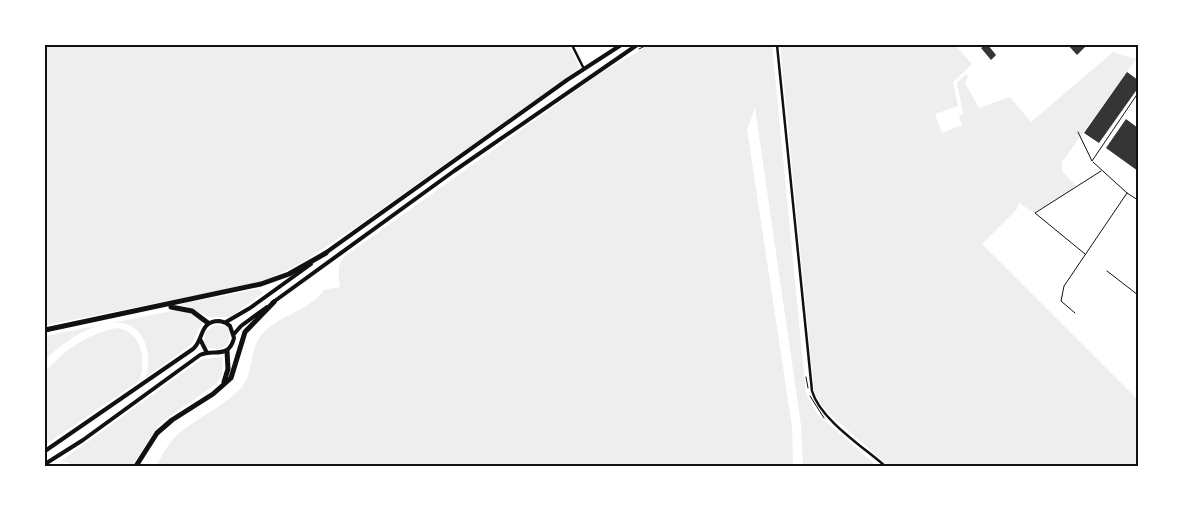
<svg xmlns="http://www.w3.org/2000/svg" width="1183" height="511" font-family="Figtree,sans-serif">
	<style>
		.green { fill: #eee }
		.building { fill: #353535 }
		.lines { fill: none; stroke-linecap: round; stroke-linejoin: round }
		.path { stroke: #111; stroke-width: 1 }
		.service { stroke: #111; stroke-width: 1 }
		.minor { stroke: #111; stroke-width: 2.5 }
		.tertiary { stroke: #111; stroke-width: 4 }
		.motorway { stroke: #111; stroke-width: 5 }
		.neatline { fill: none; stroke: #111; stroke-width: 2 }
	</style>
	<rect width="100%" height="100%" fill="#fff"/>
	<path class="green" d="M45,45h524l11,23 -224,159 -52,34 -34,18 -42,10 -181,36h-2z
		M649,45h123l34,348 11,21 60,52h-74l-2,-41 -46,-317 -8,21 45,298 1,39h-637c6,-9 11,-21 19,-29 20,-19 48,-29 67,-50 12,-15 7,-38 20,-53 17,-19 47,-23 62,-44l16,-3c-1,-11 -4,-21 4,-30l254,-182z
		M780,45h175l17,19 -19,18 5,24 -23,8 7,19 20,-8 -3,-8 4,-4 -6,-30 9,-9 2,3 -3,6 14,25 31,-11 21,25 82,-70 23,7 -74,103v9l14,15 -42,27 -15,-10 -2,6 -35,35 156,156v66h-249l-62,-54 -11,-15 -2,-8z
		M259,289l4,4 -33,24h-21l-29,-13z
		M177,310l13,3 12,8 -10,23 -46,33c3,-12 3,-23 -1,-34 -17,-45 -81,-5 -100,18v-25z
		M215,325l12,1c5,9 3,19 -7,23l-13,-1 -3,-6 1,-9z
		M117,328c25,3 30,33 22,53l-94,64v-73c20,-23 42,-38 72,-44z
		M223,357l-1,19 -6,8 -56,39 -28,43h-54l-17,-5 141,-102z"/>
	<path class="building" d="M985,45h3l8,10 -5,5 -10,-12z
		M1068,45h19l-10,10z
		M1127,72l11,8v8l-39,55 -15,-10z
		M1126,119l12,9v43l-32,-23z"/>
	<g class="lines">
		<path class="path" d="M639,49l8,-4
			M806,377l2,11
			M810,396l14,22"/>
		<path class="service" d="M1078,132l14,29 46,-68
			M1093,162l34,31 11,7
			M1085,254l-50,-41 66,-42
			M1107,271l31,24
			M1075,313l-14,-12 3,-15 63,-93"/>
		<path class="minor" d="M572,45l12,24
			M777,45l35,346c8,28 50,55 73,75"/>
		<path class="tertiary" d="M324,254l243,-174 54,-35
			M272,303l182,-132 183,-126
			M226,322l24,-14 61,-44
			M234,334l7,-8 26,-19
			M200,339l7,14
			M45,451l148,-102c11,-9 6,-28 26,-28 5,1 7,1 11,5l4,12c-5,21 -20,11 -34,17l-117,85 -38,24"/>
		<path class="motorway" d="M171,307l21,4 16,12
			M45,330l216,-46 28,-10 37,-21
			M224,382l4,-13 -1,-18
			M136,466l21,-33 15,-13 41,-26 18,-16 14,-46 29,-30"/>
	</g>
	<rect width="1183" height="511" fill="none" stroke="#ffffff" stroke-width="92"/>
	<rect x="46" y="46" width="1091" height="419" class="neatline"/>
</svg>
